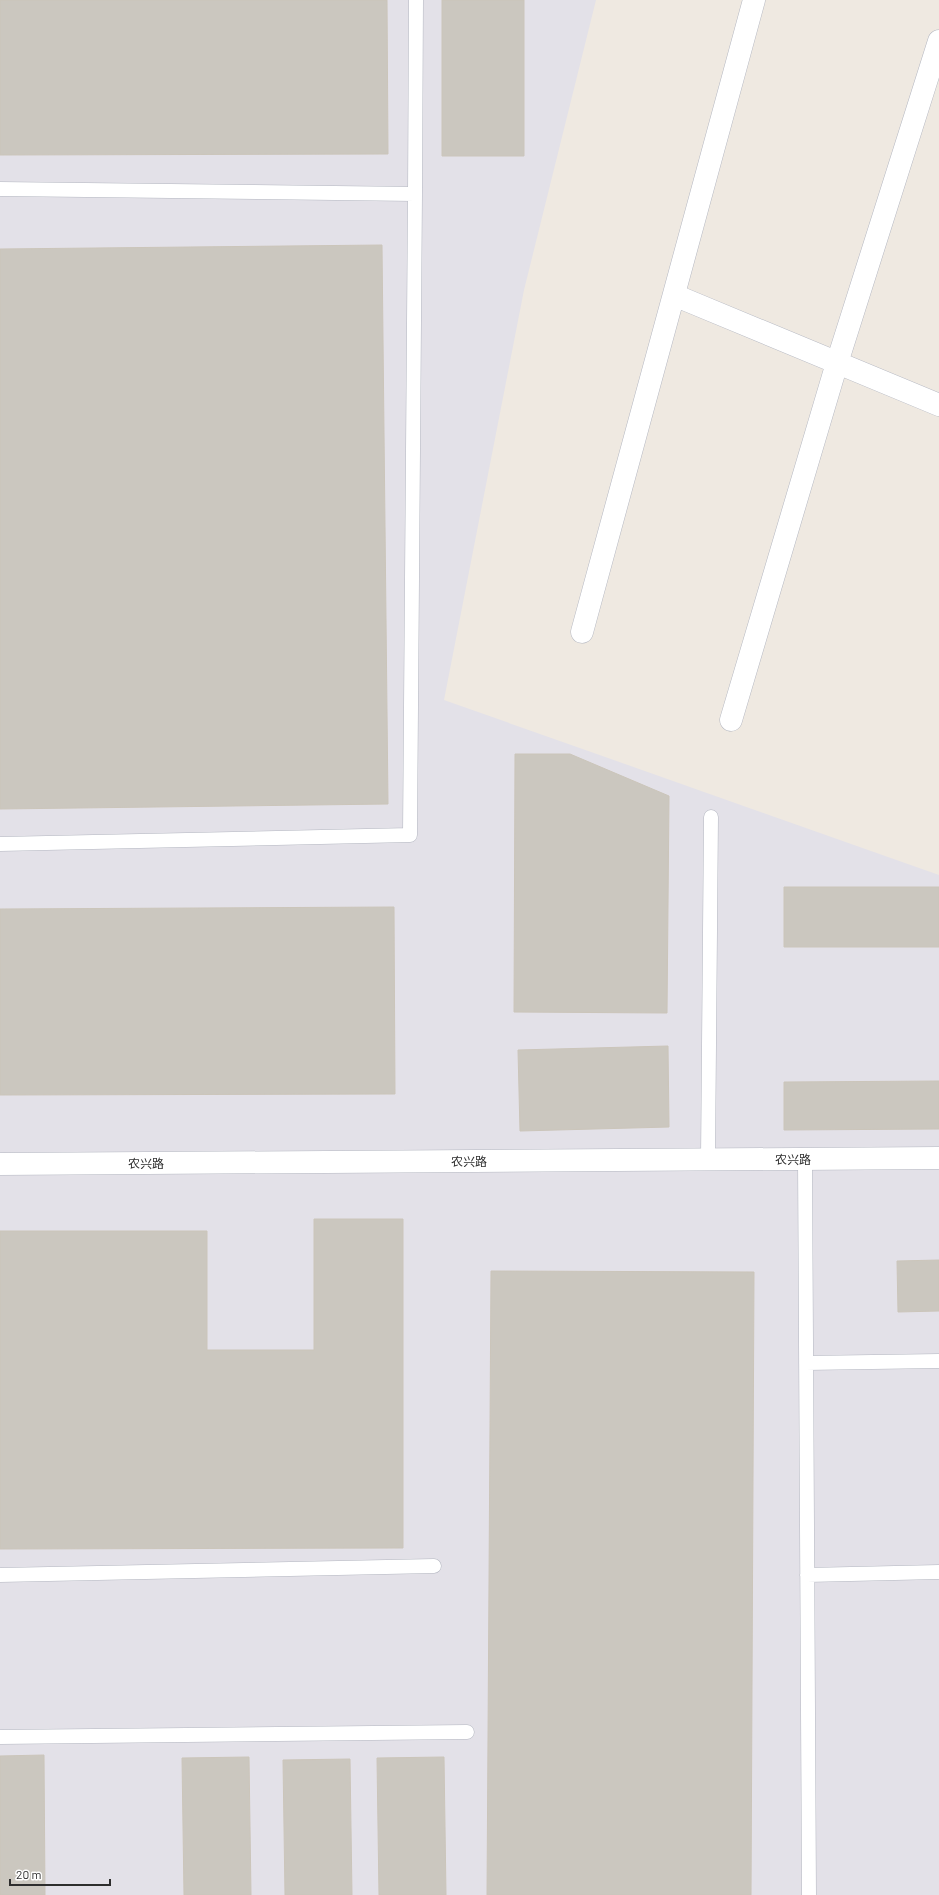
<svg xmlns="http://www.w3.org/2000/svg" width="939" height="1895" font-family="Barlow,'Noto Sans SC',sans-serif">
	<style>
		.industrial { fill: #e3e1e8 }
		.building { fill: #cbc7bf; stroke: #cbc5ba }
		.lines { fill: none; stroke-linecap: round; stroke-linejoin: round }
		.service-casing { stroke: #b4b7c1; stroke-width: 15 }
		.minor-casing { stroke: #b4b7c1; stroke-width: 23 }
		.service { stroke: #fff; stroke-width: 14 }
		.minor { stroke: #fff; stroke-width: 22 }
		.labels { text-anchor: middle; dominant-baseline: central; stroke-width: 3; stroke-linejoin: round; paint-order: stroke }
		.street-label { font-size: 12px; fill: #2e2e2e; stroke: #fff }
	</style>
	<rect width="100%" height="100%" fill="#efe9e1"/>
	<path class="industrial" d="M0,0h596l-72,290 -80,410 495,175v1020h-939z"/>
	<path class="building" d="M0,0h387l1,154 -388,1z
		M442,0h82v156h-82z
		M382,245l6,559 -388,5v-560z
		M515,754h55l99,42 -2,217 -153,-1z
		M784,887h155v60h-155z
		M394,907l1,187 -395,1v-186z
		M668,1046l1,81 -149,4 -2,-81z
		M939,1081v48l-155,1v-48z
		M314,1219h89v329l-403,1v-318h207v119h107z
		M939,1260v51l-41,1 -1,-51z
		M491,1271l263,1 -3,623h-264z
		M44,1755l1,140h-45v-139z
		M249,1757l2,138h-67l-2,-137z
		M444,1757l2,138h-67l-2,-137z
		M350,1759l2,136h-67l-2,-135z"/>
	<g class="lines">
		<defs>
			<path id="service" d="M0,189l415,5 -5,641 -410,9
				M415,194l1,-194
				M708,1159l3,-342
				M805,1159l4,736
				M806,1363l133,-2
				M0,1575l434,-9
				M807,1575l132,-3
				M0,1737l467,-5"/>
			<path id="minor" d="M674,295l265,110
				M582,632l172,-632
				M731,720l106,-357 102,-322
				M0,1164l939,-6"/>
		</defs>
		<use href="#service" class="service-casing"/>
		<use href="#minor" class="minor-casing"/>
		<use href="#service" class="service"/>
		<use href="#minor" class="minor"/>
	</g>
	<g class="labels">
		<g class="street-label">
			<text x="793" y="1159">农兴路</text>
			<text x="469" y="1161">农兴路</text>
			<text x="146" y="1163">农兴路</text>
		</g>
	</g>
	<path d="M10 1879v6h100v-6" fill="none" stroke="#2e2e2e" stroke-width="2"/>
	<text x="16" y="1879" font-size="12" fill="#2e2e2e" stroke="#ffffff" stroke-width="3" paint-order="stroke">20 m</text>
</svg>
